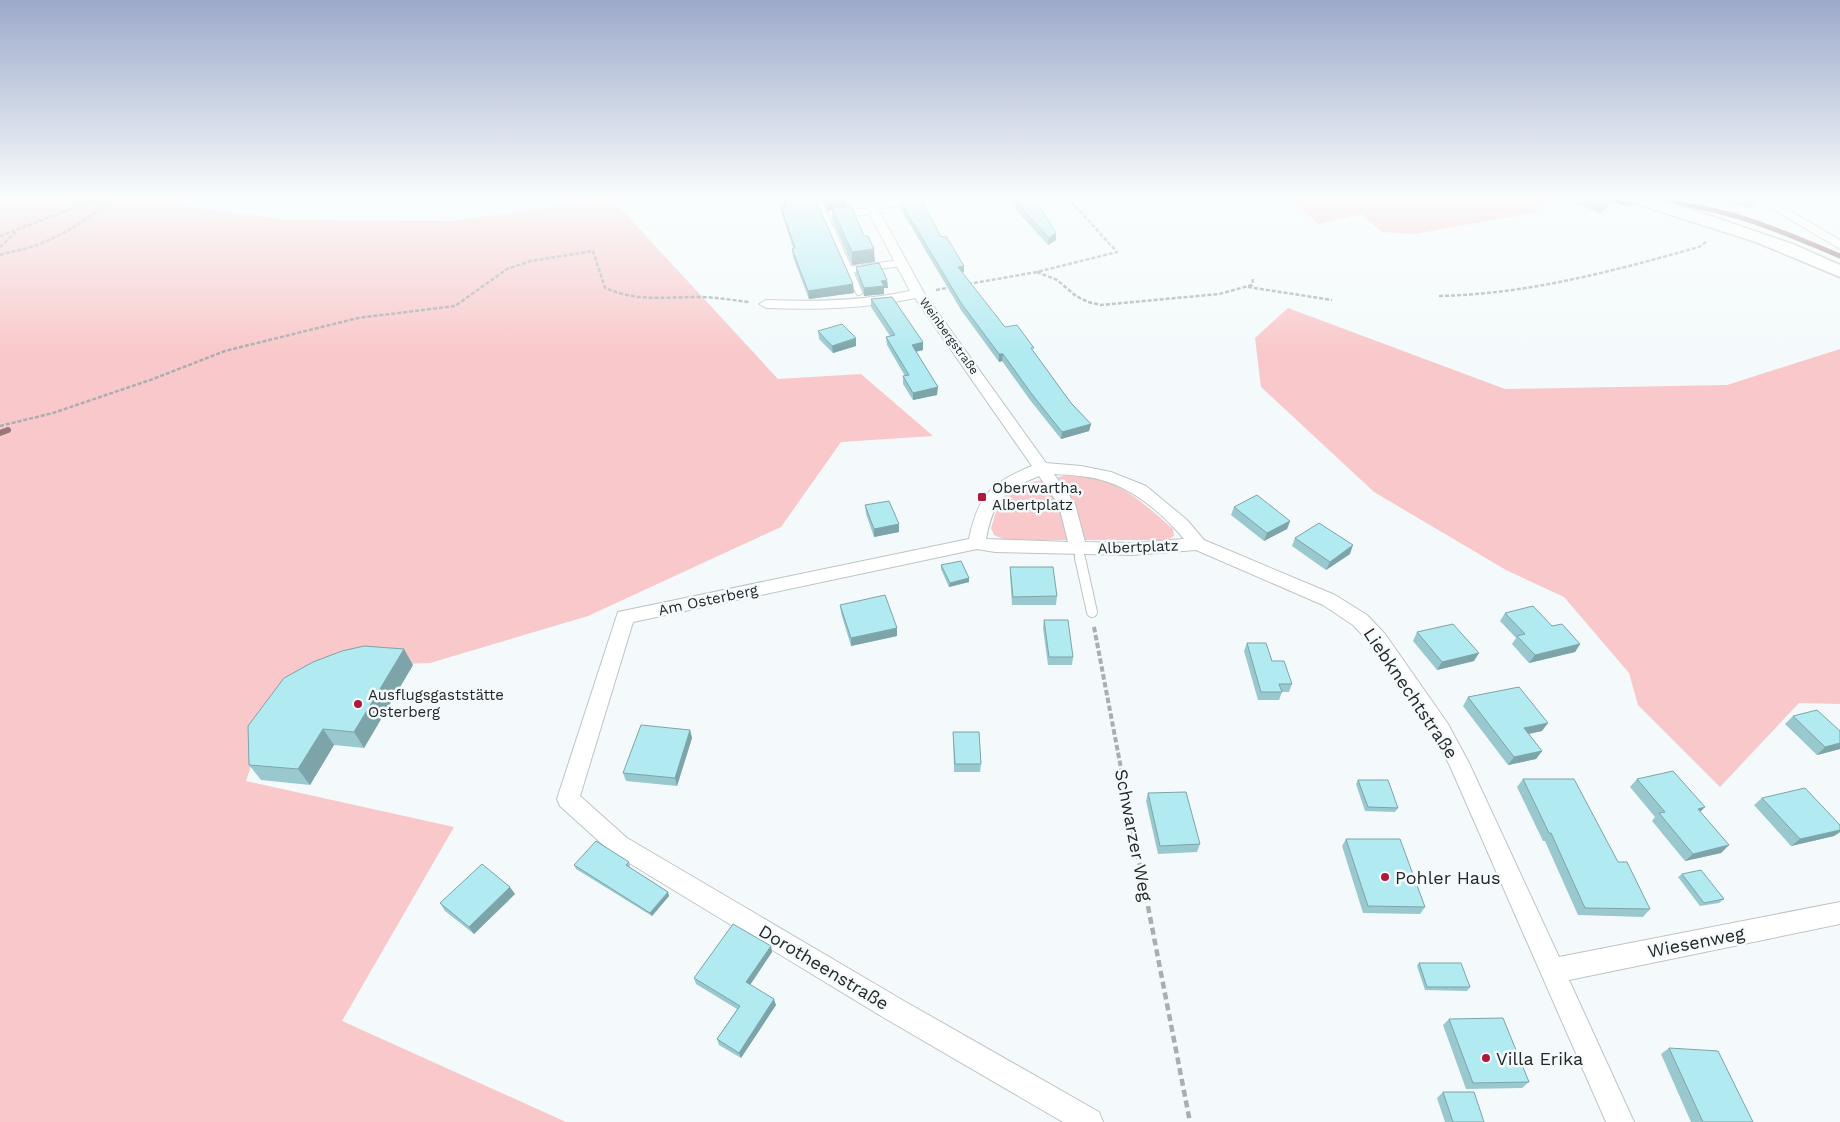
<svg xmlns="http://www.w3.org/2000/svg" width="1840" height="1122" font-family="'Work Sans',sans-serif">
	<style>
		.green { fill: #f9c8ca }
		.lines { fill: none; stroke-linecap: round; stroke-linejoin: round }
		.stream-far1 { stroke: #987779; stroke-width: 5 }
		.stream { stroke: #987779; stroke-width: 6 }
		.lane-far2-casing { stroke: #bec4c5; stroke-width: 8 }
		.lane-far1-casing { stroke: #bec4c5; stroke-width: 11 }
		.lane-casing { stroke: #bec4c5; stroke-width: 12 }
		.street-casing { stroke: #bec4c5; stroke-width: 2 }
		.secondary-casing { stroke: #bec4c5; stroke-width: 3 }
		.path-far2 { stroke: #a9aeaf; stroke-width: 2.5; stroke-dasharray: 4 2; stroke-linecap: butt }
		.path-far1 { stroke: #a9aeaf; stroke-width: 4; stroke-dasharray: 5.5 2.5; stroke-linecap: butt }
		.path { stroke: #a9aeaf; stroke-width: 4.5; stroke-dasharray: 7 4; stroke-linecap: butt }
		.lane-far2 { stroke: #fff; stroke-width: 6 }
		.lane-far1 { stroke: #fff; stroke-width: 8 }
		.lane { stroke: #fff; stroke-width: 10 }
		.street { fill: #fff; fill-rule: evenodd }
		.secondary { fill: #fff; fill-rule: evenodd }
		.wall { fill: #99c9cf }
		.shaded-wall { fill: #7da4a9 }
		.building { fill: #b2eaf1; stroke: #7da4a9 }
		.poi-dot { fill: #ae1a3e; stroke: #f4fafb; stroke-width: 2 }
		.labels { text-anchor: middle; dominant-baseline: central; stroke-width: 5; stroke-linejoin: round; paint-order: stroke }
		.far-street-label { font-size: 12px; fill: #242727; stroke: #f4fafb }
		.poi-label { font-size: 15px; fill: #242727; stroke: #f4fafb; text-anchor: start }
		.street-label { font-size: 15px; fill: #242727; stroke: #f4fafb }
		.near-street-label { font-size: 18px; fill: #242727; stroke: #f4fafb }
		.near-poi-label { font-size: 18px; fill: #242727; stroke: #f4fafb; text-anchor: start }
	</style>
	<rect width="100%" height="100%" fill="#f4fafb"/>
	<path class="green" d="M0,196h187l-10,9 110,15 166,1 158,-23 167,181 83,-5 72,62 -92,6 -60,85 -193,89 -158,47 -110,4 -49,42 -25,72 208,46 -112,194 224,101h-566z
		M1285,196h272l-24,17 -119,21 -32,-2 -21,-18 -42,10z
		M1288,308l217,81 222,-4 113,-36v355l-41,-1 -79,84 -82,-82 -9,-32 -65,-76 -58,-27 -132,-78 -113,-105 -6,-49z
		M1064,476c51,-2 73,22 109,53l1,7 -7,4h-161l-12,-5 -3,-7 5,-16 13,-19 23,-11z"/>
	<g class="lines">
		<path class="stream-far1" d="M1598,196l24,6 24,1
			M1659,202c65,4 122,29 181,54"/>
		<path class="stream" d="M0,433l8,-3"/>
		<defs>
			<path id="lane-far2" d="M816,196l43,96
				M870,207l76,-11
				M843,214l29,-3
				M849,270l52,-7"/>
			<path id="lane-far1" d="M1078,548l2,11"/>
			<path id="lane" d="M1080,558l12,54"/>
			<path id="street" d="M860,196h11l53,97 122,170 35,3 30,6 35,14 41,34 17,20 131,55 32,20 18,19 63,90 21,39 90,194 281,-55v22l-271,56 65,142h-28l-156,-356 -16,-30 -63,-92 -18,-19 -30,-20 -127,-55 -64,5 -137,-3 -18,-3 -344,73 -53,174 47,42 277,163 195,111 4,10h-40l-177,-103 -275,-167 -51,-46 -3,-7 61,-187 351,-73c9,-44 23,-57 63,-73l-117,-168c-52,11 -97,12 -149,10l-7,-4 7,-4c49,2 96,1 144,-9zM1054,474c18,1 37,2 54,8 29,10 56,33 76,57l-52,4 -47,-1 -10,-38zM1039,476l20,29 9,37 -82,-3c7,-38 18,-49 53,-63z
				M1751,196h14l75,44v9z"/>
			<path id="secondary" d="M1619,196h26l69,21 81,28 45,20v12l-84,-35 -135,-43z"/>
		</defs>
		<use href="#lane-far2" class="lane-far2-casing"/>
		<use href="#lane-far1" class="lane-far1-casing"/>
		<use href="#lane" class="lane-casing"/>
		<use href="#street" class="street-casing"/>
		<use href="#secondary" class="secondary-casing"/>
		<path class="path-far2" d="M0,236l105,-40
			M0,247l18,-17
			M0,255c11,-4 23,-5 34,-9 31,-11 57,-29 81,-50
			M1037,272l20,8 19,16 12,6 13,3 118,-11 33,-9 1,-6
			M968,284l69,-12 80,-20 -51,-56
			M1248,287l84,13
			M936,290l16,-3
			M1439,296c90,-2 174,-25 260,-49l8,-6
			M0,426l53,-13 100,-34 72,-28 133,-33 97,-12 52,-37 24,-8 62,-10 12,37c33,14 58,9 93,9 17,0 34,3 51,5"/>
		<path class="path-far1" d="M1094,627l35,183"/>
		<path class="path" d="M1129,809l61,313"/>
		<use href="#lane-far2" class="lane-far2"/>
		<use href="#lane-far1" class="lane-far1"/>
		<use href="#lane" class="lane"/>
		<use href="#street" class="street"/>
		<use href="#secondary" class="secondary"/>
	</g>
	<path class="wall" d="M781,196h33l40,97 -45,6 -16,-42 -1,-8 1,-1 -11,-33 -1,-8 3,-1z
		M821,196h23l3,5v5l28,56 -23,3 -20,-45v-10l-4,1z
		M1007,196h26l23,37v7l-8,5 -32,-35z
		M1575,196h42l-16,17 -30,-10z
		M1685,196h14l-3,3z
		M1708,196h48l-1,6 -4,7z
		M900,201l41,36 23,29v6l-2,1 43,54 28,25 38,51 20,21 -2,7 -28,8 -31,-39 -28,-39 -3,1 -38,-52 -61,-102z
		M856,267l31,13 1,8h-4v6l-20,2 -8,-22z
		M871,299l52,51 -7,2 21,43 -24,5 -10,-16v-8h2l-18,-31 -1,-8 4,-1 -19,-29z
		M818,331l38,7v8l-23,7 -14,-14z
		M865,505l34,19v8l-25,5 -8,-23z
		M1234,507l56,14 -3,8 -23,12 -33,-26z
		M1295,538l55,16 -24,16 -34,-24z
		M941,565l28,17 -20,5 -8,-18z
		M1010,567l47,29 -1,9h-44l-2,-30z
		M840,605l57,31 -46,10 -10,-33z
		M1505,613l47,13 28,18 -5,8 -46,11 -17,-19 4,-6 -16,-17z
		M1044,620l29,37 -1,8h-24l-5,-37z
		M1417,632l57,29 -37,9 -24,-29z
		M1247,643l25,18 20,23 -3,8h-7l-3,8h-21l-14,-49z
		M413,665l-49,83 -30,-3 -24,40 -49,-5 -12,-15z
		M1468,697l74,34 -13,3 13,17 -6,8 -28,6 -45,-59z
		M1793,716l47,33 -23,6 -32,-31z
		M690,730l2,8 -15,48 -51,-5 -3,-8z
		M953,732l28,32 -1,8h-26z
		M1523,779l127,130 -7,8 -65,-2 -33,-74h-2l-26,-54z
		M1637,779l92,66 -8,8 -36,8 -33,-40 3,-4 -25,-30z
		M1358,780l40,28 -3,4 -30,-1 -9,-27z
		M1148,793l52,51 -3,8 -39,2 -12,-53z
		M1762,798l78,27v7l-6,4 -43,10 -37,-41z
		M1346,839l79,68 -5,7 -57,-1 -21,-67z
		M629,862l1,4 -1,1 39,25 1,4 -17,20 -76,-47 -2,-4z
		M1682,874l42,25 -5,4 -19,3 -22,-29z
		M515,894l-41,40 -29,-23 -5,-8z
		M771,946l1,6 -22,33 26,20 -35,53 -22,-13 -2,-6 20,-30 -41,-25 -2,-6z
		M1419,963l51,24 -3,4 -42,-1 -8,-24z
		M1449,1019l80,63 -7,6 -56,1 -23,-64z
		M1669,1048l84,74h-62l-30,-68z
		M1443,1092l41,30h-39l-8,-24z"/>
	<path class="shaded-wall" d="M1614,196h3l-16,17 3,-7z
		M847,201v8l-15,-1v2l-4,1v-8z
		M1056,233v7l-8,5 1,-7z
		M874,249l1,13 -23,3v-13z
		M964,266v6l-7,1 1,-6z
		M887,280l1,8h-4v6l-20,2v-8l17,-7z
		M853,284l1,9 -45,6 -1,-8z
		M856,338v8l-23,7 -1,-7z
		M923,342v8l-11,2v-7z
		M999,354h4l-1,7 -3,1z
		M938,387l-1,8 -24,5v-7z
		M1091,424l-2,7 -28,8 1,-7z
		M1290,521l-3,8 -23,12 3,-8z
		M899,524v8l-25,5v-8z
		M1353,545l-3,9 -24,16 4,-8z
		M969,578v4l-20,5 1,-4z
		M897,628v8l-46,10v-8z
		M1580,644l-5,8 -46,11 6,-8z
		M404,649l9,16 -49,83 -10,-16z
		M1479,653l-5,8 -37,9 5,-8z
		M1548,723l-6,8 -24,5 6,-8z
		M323,729l11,16 -24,40 -12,-16z
		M690,730l2,8 -15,48 -2,-8z
		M1840,743v6l-23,6 8,-8z
		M1542,751l-6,8 -28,6 6,-8z
		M1705,807l-8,8 1,-6z
		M1840,830v2l-6,4 -43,10 9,-7z
		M1729,845l-8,8 -36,8 8,-7z
		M510,887l5,7 -41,40 -5,-7z
		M668,892l1,4 -17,20 -2,-3z
		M771,946l1,6 -24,36 -2,-6z
		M774,999l2,6 -35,53 -2,-5z"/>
	<path class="building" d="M783,196h31l39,88 -45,7 -16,-42 3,-1 -14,-41 5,-1z
		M824,196h20l3,5 -19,2z
		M1012,196h21l23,37 -7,5 -32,-35z
		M1575,196h39l-10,10 -30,-9z
		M1734,196h22l1,1 -2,5z
		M920,198l21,39 5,-1 18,30 -6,1 47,60 12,-2 17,23h-3l40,55 20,21 -29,8 -31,-39 -28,-39h-4l-38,-51 -61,-102z
		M851,206l13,30h4l6,13 -22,3 -20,-44z
		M879,263l8,17 -6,1 3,5 -20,2 -8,-21z
		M892,297l31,45 -11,3 26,42 -25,6 -10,-17 6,-1 -23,-38 9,-2 -24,-36z
		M842,324l14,14 -24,8 -14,-15z
		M1257,495l33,26 -23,12 -33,-26z
		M889,501l10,23 -25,5 -9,-24z
		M1319,523l34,22 -23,17 -35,-24z
		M961,561l8,17 -19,5 -9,-18z
		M1010,567h43l4,29 -44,1z
		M885,595l12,33 -46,10 -11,-33z
		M1533,606l19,20 10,-2 18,20 -45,11 -18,-19 8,-2 -20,-21z
		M1044,620h24l5,37h-24z
		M1453,624l26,29 -37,9 -25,-30z
		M1247,643h19l6,18h12l8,23h-13l3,8h-21z
		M364,646l40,3 -50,83 -31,-3 -25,40 -49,-4 -1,-39 36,-48 29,-16 29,-11z
		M1519,687l29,36 -24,5 18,23 -28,6 -46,-60z
		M1817,710l23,21v12l-15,4 -32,-31z
		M641,725l49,5 -15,48 -52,-5z
		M953,732h26l2,32h-26z
		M1673,771l32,36 -7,2 31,36 -36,9 -34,-41 6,-1 -28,-33z
		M1523,779h51l44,83h9l23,47 -65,-1 -34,-75h-2z
		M1358,780h30l10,28 -30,-1z
		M1805,788l35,37v5l-40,9 -38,-41z
		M1186,792l14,52 -40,2 -12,-53z
		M1346,839h54l25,68 -57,-1z
		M596,841l33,21 -3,3 42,27 -18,21 -76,-48z
		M482,864l28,23 -41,40 -29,-24z
		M1701,870l23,29 -20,4 -22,-29z
		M733,924l38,22 -25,36 28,17 -35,54 -22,-14 23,-33 -46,-28z
		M1419,963h42l9,24h-43z
		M1503,1018l26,64 -56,1 -24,-64z
		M1669,1048l49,3 35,71h-50z
		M1443,1092h31l10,30h-31z"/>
	<linearGradient id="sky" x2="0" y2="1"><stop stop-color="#9ca9ca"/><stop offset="0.56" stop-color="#fafdfd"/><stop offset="1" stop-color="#fafdfd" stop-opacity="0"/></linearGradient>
	<rect width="1840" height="353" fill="url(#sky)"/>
	<g class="poi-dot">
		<rect x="977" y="492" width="10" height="10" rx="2.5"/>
		<circle cx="358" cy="704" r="5"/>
		<circle cx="1385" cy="877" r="5"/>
		<circle cx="1486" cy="1058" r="5"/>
	</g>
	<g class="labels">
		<g class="far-street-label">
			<text transform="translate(949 336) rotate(54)">Weinbergstraße</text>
		</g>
		<g class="poi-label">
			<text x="992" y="488">Oberwartha,<tspan x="992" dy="17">Albertplatz</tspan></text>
			<text x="368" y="695">Ausflugsgaststätte<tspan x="368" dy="17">Osterberg</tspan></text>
		</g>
		<g class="street-label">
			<text transform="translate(1138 547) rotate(-2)">Albertplatz</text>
			<text transform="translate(708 600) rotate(-12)">Am Osterberg</text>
		</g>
		<g class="near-street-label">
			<text transform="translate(1411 693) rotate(56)">Liebknechtstraße</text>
			<text transform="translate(1134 835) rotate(79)">Schwarzer Weg</text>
			<text transform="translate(1696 942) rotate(-11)">Wiesenweg</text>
			<text transform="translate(824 967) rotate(31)">Dorotheenstraße</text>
		</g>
		<g class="near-poi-label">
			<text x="1395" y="877">Pohler Haus</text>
			<text x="1496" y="1058">Villa Erika</text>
		</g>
	</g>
</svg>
